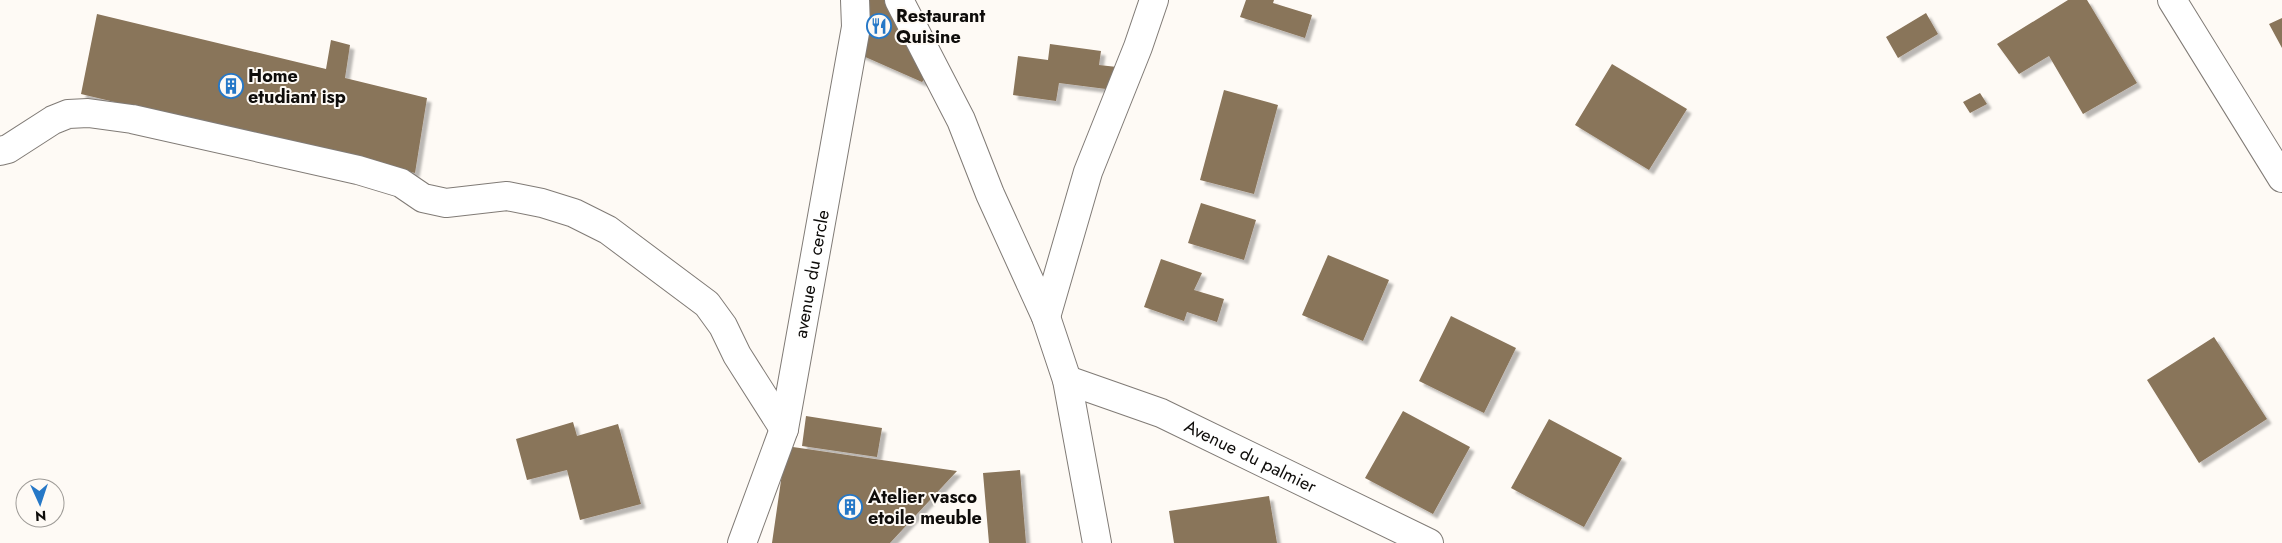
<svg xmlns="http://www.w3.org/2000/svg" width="2282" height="543" font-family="Jost,sans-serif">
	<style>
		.building { fill: #89745a; filter: url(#shadow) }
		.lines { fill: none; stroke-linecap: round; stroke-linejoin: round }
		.minor-casing { stroke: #807b76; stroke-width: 30 }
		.minor { stroke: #fff; stroke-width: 28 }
		.labels { text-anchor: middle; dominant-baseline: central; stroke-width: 4; stroke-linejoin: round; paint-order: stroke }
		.poi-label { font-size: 18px; font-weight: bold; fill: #0e0c0a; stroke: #fefaf5; text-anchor: start }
		.street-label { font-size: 18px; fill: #0e0c0a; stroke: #fefaf5 }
	</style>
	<defs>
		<filter id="shadow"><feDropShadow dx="4.5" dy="4.5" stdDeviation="1" flood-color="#0004"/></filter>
	</defs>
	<rect width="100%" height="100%" fill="#fefaf5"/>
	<path class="building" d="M858,0h30l42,73 -8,9 -68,-30z
		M1246,0h28l-1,3 39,12 -7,23 -65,-21z
		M2068,0h19l50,83 -54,31 -34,-58 -30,18 -22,-30z
		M1926,13l12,21 -40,24 -12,-21z
		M97,14l229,55 5,-29 19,5 -5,33 82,20 -12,75 -334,-79z
		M2282,18v30l-13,-24z
		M1050,44l51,7 -2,14 18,2 -3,23 -55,-7 -3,18 -43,-6 5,-39 30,4z
		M1612,64l75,45 -38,61 -74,-45z
		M1224,90l54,15 -24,89 -54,-14z
		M1980,93l7,11 -17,9 -7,-11z
		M1201,203l55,17 -12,40 -56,-17z
		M1328,255l61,25 -26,61 -61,-26z
		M1161,259l41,14 -8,17 30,9 -7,23 -30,-10 -3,9 -40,-14z
		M1451,316l65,32 -32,65 -65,-32z
		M2214,337l53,82 -68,44 -52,-83z
		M1403,411l67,36 -37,67 -68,-36z
		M806,416l76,12 -5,29 -75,-11z
		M1549,419l73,39 -38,69 -73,-39z
		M573,422l4,14 41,-12 23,80 -61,16 -13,-50 -40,10 -11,-41z
		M786,446l171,25 -67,72h-118z
		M1020,470l6,73h-37l-6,-70z
		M1269,496l8,47h-103l-5,-32z"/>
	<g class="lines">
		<defs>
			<g id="minor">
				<path d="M899,0l62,120 29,74 56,123 21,63 30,163"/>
				<path d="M2172,0l110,178"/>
				<path d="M0,151l8,-2 45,-29 15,-6 20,-1 44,6 226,51 43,13 22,15 23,5 61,-7 35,7 32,10 34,17 99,74 16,22 14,29 47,74"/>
				<path d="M1046,317l42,-145 50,-125 16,-47"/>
				<path id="s1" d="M1067,380l94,33 268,130"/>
				<path id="s2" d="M742,543l42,-114 72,-402 -1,-27"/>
			</g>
		</defs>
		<use href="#minor" class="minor-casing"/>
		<use href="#minor" class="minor"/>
	</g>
	<defs>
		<symbol id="restaurant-ring" viewBox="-11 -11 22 22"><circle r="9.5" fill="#fefaf5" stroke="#2678c7" stroke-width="1.5"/><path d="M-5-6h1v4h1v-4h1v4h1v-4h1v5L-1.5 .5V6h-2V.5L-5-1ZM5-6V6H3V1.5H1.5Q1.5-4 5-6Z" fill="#2678c7"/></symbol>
		<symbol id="building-ring" viewBox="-11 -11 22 22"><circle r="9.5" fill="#fefaf5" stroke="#2678c7" stroke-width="1.5"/><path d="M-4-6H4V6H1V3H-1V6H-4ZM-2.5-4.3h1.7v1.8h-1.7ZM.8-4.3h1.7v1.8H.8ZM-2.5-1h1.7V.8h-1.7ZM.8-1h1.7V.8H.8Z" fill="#2678c7"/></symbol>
	</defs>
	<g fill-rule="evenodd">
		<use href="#restaurant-ring" x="865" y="12" width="28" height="28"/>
		<use href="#building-ring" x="217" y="72" width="28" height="28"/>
		<use href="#building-ring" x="836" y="493" width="28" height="28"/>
	</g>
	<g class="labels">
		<g class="poi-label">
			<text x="896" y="16">Restaurant<tspan x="896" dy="21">Quisine</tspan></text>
			<text x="248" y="76">Home<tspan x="248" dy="21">etudiant isp</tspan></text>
			<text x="868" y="497">Atelier vasco<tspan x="868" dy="21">etoile meuble</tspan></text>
		</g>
		<g class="street-label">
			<text stroke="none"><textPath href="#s2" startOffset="279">avenue du cercle</textPath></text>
			<text stroke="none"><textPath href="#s1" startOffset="199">Avenue du palmier</textPath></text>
		</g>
	</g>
	<g transform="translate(40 503) rotate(177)"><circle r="24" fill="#fefaf5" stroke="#9e9b97"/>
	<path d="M0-4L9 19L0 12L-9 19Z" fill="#2678c7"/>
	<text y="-8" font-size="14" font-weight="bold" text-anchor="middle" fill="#0e0c0a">N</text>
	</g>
</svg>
